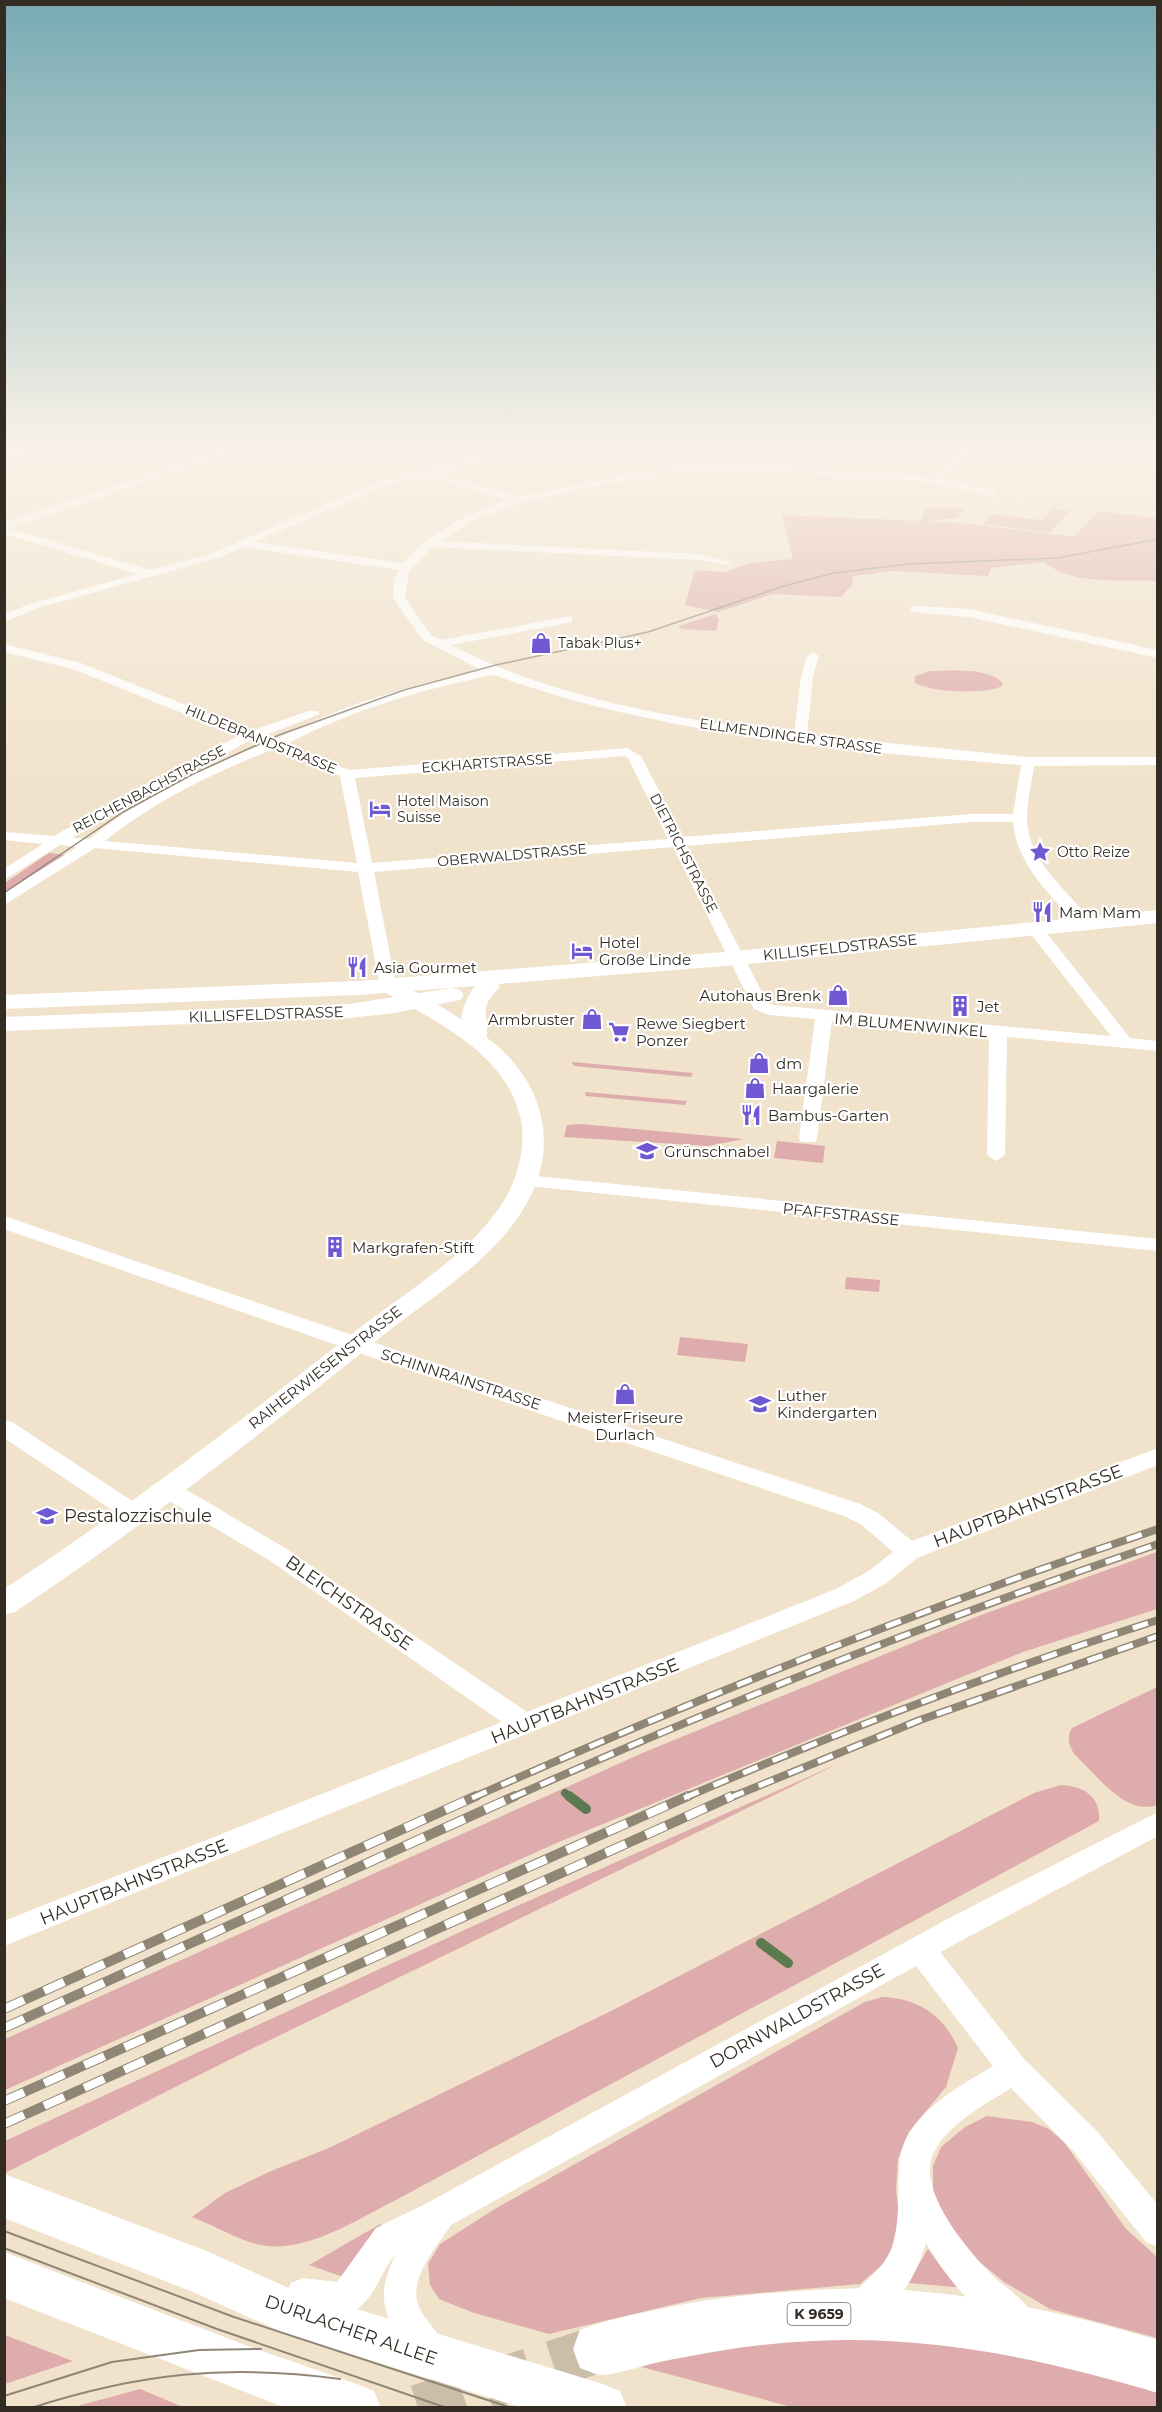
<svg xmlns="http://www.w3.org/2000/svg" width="1162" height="2412" font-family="Montserrat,sans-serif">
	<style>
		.green { fill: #deacac }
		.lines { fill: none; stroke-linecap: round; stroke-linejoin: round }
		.stream-far1 { stroke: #5c7a50; stroke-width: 8 }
		.stream { stroke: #5c7a50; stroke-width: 10 }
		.primary-tunnel { stroke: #cbbea9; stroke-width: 47; stroke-dasharray: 47 24; stroke-linecap: butt }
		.minor { fill: #fff; fill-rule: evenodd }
		.tertiary { fill: #fff; fill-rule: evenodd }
		.secondary { fill: #fff; fill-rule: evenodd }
		.primary { fill: #fff; fill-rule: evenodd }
		.tram-far1 { stroke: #908676; stroke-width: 1.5 }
		.tram { stroke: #908676; stroke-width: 2 }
		.rail-far1-casing { stroke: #908676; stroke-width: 8 }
		.rail-casing { stroke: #908676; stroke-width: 10 }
		.rail-far1 { stroke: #fff; stroke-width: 5; stroke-dasharray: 16; stroke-linecap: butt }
		.rail { stroke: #fff; stroke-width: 8; stroke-dasharray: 22; stroke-linecap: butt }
		.labels { text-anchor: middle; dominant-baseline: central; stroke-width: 4.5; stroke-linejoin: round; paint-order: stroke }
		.far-poi-label { font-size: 14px; fill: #322c23; stroke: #fff; text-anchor: start }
		.far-street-label { font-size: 14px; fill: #322c23; stroke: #fff }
		.shield { fill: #fff; stroke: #706b65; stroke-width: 1.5 }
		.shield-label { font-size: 14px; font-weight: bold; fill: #322c23 }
		.poi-label { font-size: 15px; fill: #322c23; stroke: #fff; text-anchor: start }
		.street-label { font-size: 15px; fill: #322c23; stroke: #fff }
		.near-street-label { font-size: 18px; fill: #322c23; stroke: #fff }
		.near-poi-label { font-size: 18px; fill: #322c23; stroke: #fff; text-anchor: start }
	</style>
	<rect width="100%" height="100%" fill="#f1e2cb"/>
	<path class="green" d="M965,507l-8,11 -30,3 44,3 103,13 24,-26 59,7v63c-35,-2 -84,5 -113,-19l-53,6 -3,8 -95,-5 -40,5 -1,9 -11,12 -68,-3 -55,18 -33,-7 10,-35 29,2 27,-9 42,-4 -11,-44 139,6 5,-13z
		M1052,508l18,3 -21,22 -66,-9 9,-10 50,6z
		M716,614l3,6 -3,11 -35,-2 -2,-3z
		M930,671c21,0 57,-4 73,12l-1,3c-17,9 -71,6 -87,-3v-7z
		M49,853l18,2 -62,41v-13z
		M572,1062l121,11 -2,4 -117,-11z
		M585,1092l102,9 -2,4 -99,-9z
		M581,1124l163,15 -36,7 -144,-9 3,-12z
		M777,1141l48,5 -2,17 -49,-5z
		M846,1277l34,3 -1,12 -34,-3z
		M680,1337l68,7 -3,18 -68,-7z
		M1157,1552v57l-134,43 -464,190 -554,248v-51l642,-288 334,-136z
		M1157,1687v118c-32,11 -60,-30 -82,-50 -6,-9 -9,-16 -3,-27z
		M842,1762l-613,298 -224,113v-32l503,-231z
		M1061,1785c22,1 40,11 38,36l-703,379c-41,20 -92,56 -140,44 -21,-6 -43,-19 -64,-27l33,-24 46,-22 58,-23 284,-138 421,-217z
		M882,1997c36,1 62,19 76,51l-12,39 -37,45 -11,27 -2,32 3,23 -6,33 -11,18 -22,19 -159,14 -152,36 -75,-21 -35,-14 -9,-14 -2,-21 12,-20 58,-37 367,-205z
		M987,2116l45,6 17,7 15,13 62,87 31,28v81l-107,-29 -46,-27 -40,-33 -22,-32 -9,-24v-27l8,-19 24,-20z
		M382,2223l-36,55 -37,-13z
		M928,2249l16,22 22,17 -58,-5z
		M5,2335l68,26 -68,23z
		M845,2339l73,2 71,7 151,39 17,6v14h-365l-154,-41 129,-24z
		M140,2389l43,18h-109z"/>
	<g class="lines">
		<path class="stream-far1" d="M565,1793l6,5"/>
		<path class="stream" d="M569,1796l17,13
			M761,1943l27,20"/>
		<path class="primary-tunnel" d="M418,2408l181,-59"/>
		<path class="minor" d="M223,451h15l-229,77 141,42 60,-16 170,-73 125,-30h17l-84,22 80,24 116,-24 59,-8 63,1 178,11 28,-26h11l-29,27 52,15v4l-72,-15 -185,-11 -58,1 -93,15 -65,15 -44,16 -39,23 259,13 33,8 -6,3 -27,-5 -267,-13 -23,24 -4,27 26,37 10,5 131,-24v6l-4,1 -117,22c104,54 227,74 343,89l7,-57 6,-21 6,-4 6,4 -6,21 -6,58 220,22h131v8l-124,1c-2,16 -7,34 -7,51 0,46 41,72 65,106l-8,5 -6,-2c-26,-29 -62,-62 -65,-104h-42l-284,24 80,156 6,3 338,31 -85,-108 8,-5 6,2 90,113 28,3v10l-151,-14 -2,118 -9,6 -9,-6 2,-119 -157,-15 -15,117 -2,4h-14l-2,-4 16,-119 -46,-4 -15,-6 -81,-162 -299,25 22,114 -8,5 -8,-5 -22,-114 -263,-24 -91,57v-12l73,-46 -17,-2 -56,35v-11l39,-25 -39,-4v-8l50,4 101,-57h10v6l-93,53 17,1c51,-41 112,-72 173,-94l-11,-5 -41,22h-10v-6l39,-20 -166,-67 -69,-17v-8l77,19 170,68 57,-20h10l2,3 -57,22 11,4c63,-33 137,-56 207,-70l-58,-30 -30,-42 1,-18 5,-10 -155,-23 -26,11 -177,49 -37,15v-8l29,-11 105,-29 -134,-40v-12zM427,476l80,24c-37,13 -79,32 -104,63l-148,-21 132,-57zM493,675c27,9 55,18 83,26 142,38 298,53 445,64l-8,49h-42l-288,23 -42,-81 -14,-8 -278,22 -64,-25c64,-34 138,-56 208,-70zM274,749l66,27 17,87 -252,-22c49,-40 110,-69 169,-92zM625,756l3,2 40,81 -296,24 -17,-85z
			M915,606l54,3 189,41v8l-189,-41 -58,-5v-4z
			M526,1175l632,64v12l-639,-66 -3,-4z
			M4,1216l383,131 473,157 18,9 34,28 246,-93v17l-241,93 -32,26 -31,17 -850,345v-25l498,-199 -233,-162 -110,-65 -4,-6 4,-6 8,-2 8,2 110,65 242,164 309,-123 31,-17 26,-20 -31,-27 -18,-9 -473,-159 -367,-128z
			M4,1420l8,2 131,86 4,6 -4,6 -8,2 -8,-2 -123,-82z
			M1158,1812v24l-218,116 85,108 71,70 62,75v42l-12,-5 -72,-90 -63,-64c-26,17 -62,35 -77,64 -19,37 33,97 57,122 14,14 33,23 41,42l-5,12 -12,5c-39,-16 -68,-55 -89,-90 -11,35 -26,63 -60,77l-12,-5 -5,-12c9,-21 33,-30 42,-53 10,-28 6,-54 8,-83 2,-50 56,-78 94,-101l-77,-100 -465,259c-14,21 -44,55 -32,82 7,15 20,25 26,40l-5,12 -12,5c-23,-9 -44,-43 -44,-68 -1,-14 6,-28 11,-41 -12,14 -17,33 -30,47 -18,21 -51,14 -74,5l-5,-12 5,-12 12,-5 34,4 39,-54 51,-25 528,-288z"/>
		<path class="tertiary" d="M14,451h19l-29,10v-7z
			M388,980c27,7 85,46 107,64 46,39 63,96 36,151 -30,62 -98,100 -150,142 -119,96 -239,190 -366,275l-11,3v-26c122,-80 238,-169 353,-259 46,-36 101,-68 137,-115 20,-25 33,-62 27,-95 -14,-67 -86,-99 -140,-130l-3,-4 3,-4z"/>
		<path class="secondary" d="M1158,910v13l-421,42 -239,19 2,2c-6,8 -12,12 -14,22 -2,11 5,26 -2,35l-8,2 -8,-2c-13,-18 -5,-41 7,-57l-117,9 -354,14v-14l354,-14 379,-30z
			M452,988l8,2 4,5 -4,5 -66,13 -45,5 -345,13v-14l345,-13z
			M4,2174l200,76 87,39 312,95 17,7 7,17h-104l-237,-74 -93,-42 -189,-74z
			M4,2252l241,93 112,39 17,7 7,17h-95l-282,-110z"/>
		<path class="primary" d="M880,2288c101,7 181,23 278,52v53c-114,-34 -226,-58 -345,-52 -47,2 -94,9 -140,18 -24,4 -48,14 -71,16 -7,0 -15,-5 -22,-7l-7,-19 7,-19c23,-9 47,-14 71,-19 76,-17 152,-22 229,-23z"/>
		<path class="tram-far1" d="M4,893l119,-81 70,-38 86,-39 125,-45 92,-25 152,-33 136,-46 50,-13 74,-9 150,-6 100,-19"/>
		<path class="tram" d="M4,2231l230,86 278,91
			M4,2248l213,81 230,79
			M4,2396l108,-34 87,-12 62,-1
			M31,2408c109,-35 195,-44 309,-29"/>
		<defs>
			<path id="rail-far1" d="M472,1798c225,-100 453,-191 686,-269
				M511,1798c213,-95 427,-179 647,-254
				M684,1798c156,-67 313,-127 474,-178
				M729,1798l191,-78 238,-84"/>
			<path id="rail" d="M4,2009l472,-213
				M4,2028l511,-232
				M4,2101l684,-305
				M4,2124l728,-328"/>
		</defs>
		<use href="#rail-far1" class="rail-far1-casing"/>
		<use href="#rail" class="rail-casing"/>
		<use href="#rail-far1" class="rail-far1"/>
		<use href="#rail" class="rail"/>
	</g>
	<linearGradient id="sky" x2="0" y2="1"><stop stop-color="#77aab3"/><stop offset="0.57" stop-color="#f9f2e8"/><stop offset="1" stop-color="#f9f2e8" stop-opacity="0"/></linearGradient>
	<rect width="1162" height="789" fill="url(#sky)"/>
	<defs>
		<symbol id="shop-bare" viewBox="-9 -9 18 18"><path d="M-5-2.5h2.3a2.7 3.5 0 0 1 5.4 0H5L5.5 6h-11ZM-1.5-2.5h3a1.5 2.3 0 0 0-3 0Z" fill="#6f58d2" stroke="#fff" stroke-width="2.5" paint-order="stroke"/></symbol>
		<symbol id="hotel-bare" viewBox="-9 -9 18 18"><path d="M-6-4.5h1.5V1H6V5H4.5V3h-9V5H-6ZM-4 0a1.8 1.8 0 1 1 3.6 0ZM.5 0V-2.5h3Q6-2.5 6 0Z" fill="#6f58d2" stroke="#fff" stroke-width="2.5" paint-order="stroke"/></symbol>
		<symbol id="sight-bare" viewBox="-9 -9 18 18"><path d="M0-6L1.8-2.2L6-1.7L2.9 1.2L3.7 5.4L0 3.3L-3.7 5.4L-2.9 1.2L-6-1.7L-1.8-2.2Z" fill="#6f58d2" stroke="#fff" stroke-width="2.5" paint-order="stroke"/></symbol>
		<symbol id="restaurant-bare" viewBox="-9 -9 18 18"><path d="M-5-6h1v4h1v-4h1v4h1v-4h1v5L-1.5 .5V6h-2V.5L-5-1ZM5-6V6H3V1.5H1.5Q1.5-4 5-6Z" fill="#6f58d2" stroke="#fff" stroke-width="2.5" paint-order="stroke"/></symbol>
		<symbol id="building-bare" viewBox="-9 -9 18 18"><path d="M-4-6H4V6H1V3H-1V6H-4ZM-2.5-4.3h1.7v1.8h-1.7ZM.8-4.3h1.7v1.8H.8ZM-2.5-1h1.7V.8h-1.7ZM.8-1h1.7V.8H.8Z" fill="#6f58d2" stroke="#fff" stroke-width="2.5" paint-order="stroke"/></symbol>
		<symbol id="supermarket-bare" viewBox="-9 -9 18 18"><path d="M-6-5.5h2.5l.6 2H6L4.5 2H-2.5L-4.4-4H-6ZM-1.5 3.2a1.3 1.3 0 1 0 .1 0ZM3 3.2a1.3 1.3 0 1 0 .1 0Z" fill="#6f58d2" stroke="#fff" stroke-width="2.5" paint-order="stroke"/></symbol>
		<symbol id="school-bare" viewBox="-9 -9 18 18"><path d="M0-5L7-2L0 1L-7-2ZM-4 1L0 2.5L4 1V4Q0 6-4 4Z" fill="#6f58d2" stroke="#fff" stroke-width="2.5" paint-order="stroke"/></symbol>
	</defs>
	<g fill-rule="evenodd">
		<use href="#shop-bare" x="526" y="628" width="30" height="30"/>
		<use href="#hotel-bare" x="365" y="794" width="30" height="30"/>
		<use href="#sight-bare" x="1025" y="837" width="30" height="30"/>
		<use href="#restaurant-bare" x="1027" y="897" width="30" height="30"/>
		<use href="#hotel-bare" x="567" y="936" width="30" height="30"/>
		<use href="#restaurant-bare" x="342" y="952" width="30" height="30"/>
		<use href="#shop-bare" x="823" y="980" width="30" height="30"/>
		<use href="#building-bare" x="945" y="991" width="30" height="30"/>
		<use href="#shop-bare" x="577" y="1004" width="30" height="30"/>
		<use href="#supermarket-bare" x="604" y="1017" width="30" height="30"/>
		<use href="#shop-bare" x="744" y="1048" width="30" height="30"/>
		<use href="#shop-bare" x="740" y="1073" width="30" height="30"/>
		<use href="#restaurant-bare" x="736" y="1100" width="30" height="30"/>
		<use href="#school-bare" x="632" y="1136" width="30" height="30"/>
		<use href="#building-bare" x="320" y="1232" width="30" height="30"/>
		<use href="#shop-bare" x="610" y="1379" width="30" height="30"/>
		<use href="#school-bare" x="745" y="1389" width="30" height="30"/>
		<use href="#school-bare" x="32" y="1501" width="30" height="30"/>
	</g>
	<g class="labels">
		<g class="far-poi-label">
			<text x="558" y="643">Tabak Plus+</text>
			<text x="397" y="801">Hotel Maison<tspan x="397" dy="16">Suisse</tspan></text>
			<text x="1057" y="852">Otto Reize</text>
		</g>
		<g class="far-street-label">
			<text transform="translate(791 736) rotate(8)">ELLMENDINGER STRASSE</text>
			<text transform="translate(261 739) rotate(22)">HILDEBRANDSTRASSE</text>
			<text transform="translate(487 763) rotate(-4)">ECKHARTSTRASSE</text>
			<text transform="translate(149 789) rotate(-28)">REICHENBACHSTRASSE</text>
			<text transform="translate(684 853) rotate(63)">DIETRICHSTRASSE</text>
			<text transform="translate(512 855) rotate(-5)">OBERWALDSTRASSE</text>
		</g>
		<rect class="shield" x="787.5" y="2303" width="63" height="22" rx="4.5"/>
		<g class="shield-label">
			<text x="819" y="2314">K 9659</text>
		</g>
		<g class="poi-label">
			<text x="1059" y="912">Mam Mam</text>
			<text x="599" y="942">Hotel<tspan x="599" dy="17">Große Linde</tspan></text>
			<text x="374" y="967">Asia Gourmet</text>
			<text x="821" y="995" text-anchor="end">Autohaus Brenk</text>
			<text x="977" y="1006">Jet</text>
			<text x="575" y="1019" text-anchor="end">Armbruster</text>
			<text x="636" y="1023">Rewe Siegbert<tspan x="636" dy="17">Ponzer</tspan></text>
			<text x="776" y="1063">dm</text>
			<text x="772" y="1088">Haargalerie</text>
			<text x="768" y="1115">Bambus-Garten</text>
			<text x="664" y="1151">Grünschnabel</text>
			<text x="352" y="1247">Markgrafen-Stift</text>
			<text x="777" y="1395">Luther<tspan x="777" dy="17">Kindergarten</tspan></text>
			<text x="625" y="1417" text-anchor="middle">MeisterFriseure<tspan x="625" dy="17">Durlach</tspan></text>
		</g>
		<g class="street-label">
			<text transform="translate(840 947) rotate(-6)">KILLISFELDSTRASSE</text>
			<text transform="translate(266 1014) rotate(-2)">KILLISFELDSTRASSE</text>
			<text transform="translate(911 1025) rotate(5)">IM BLUMENWINKEL</text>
			<text transform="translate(841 1214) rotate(6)">PFAFFSTRASSE</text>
			<text transform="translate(325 1367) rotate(-38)">RAIHERWIESENSTRASSE</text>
			<text transform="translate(461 1379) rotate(18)">SCHINNRAINSTRASSE</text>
		</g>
		<g class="near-street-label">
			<text transform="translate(1028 1506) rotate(-21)">HAUPTBAHNSTRASSE</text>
			<text transform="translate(349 1603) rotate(35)">BLEICHSTRASSE</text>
			<text transform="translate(585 1701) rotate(-22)">HAUPTBAHNSTRASSE</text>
			<text transform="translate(134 1882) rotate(-22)">HAUPTBAHNSTRASSE</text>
			<text transform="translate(797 2016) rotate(-29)">DORNWALDSTRASSE</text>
			<text transform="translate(351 2330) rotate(19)">DURLACHER ALLEE</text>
		</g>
		<g class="near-poi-label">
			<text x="64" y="1516">Pestalozzischule</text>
		</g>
	</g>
	<rect width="1162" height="2412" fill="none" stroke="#322c23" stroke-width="12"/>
</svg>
